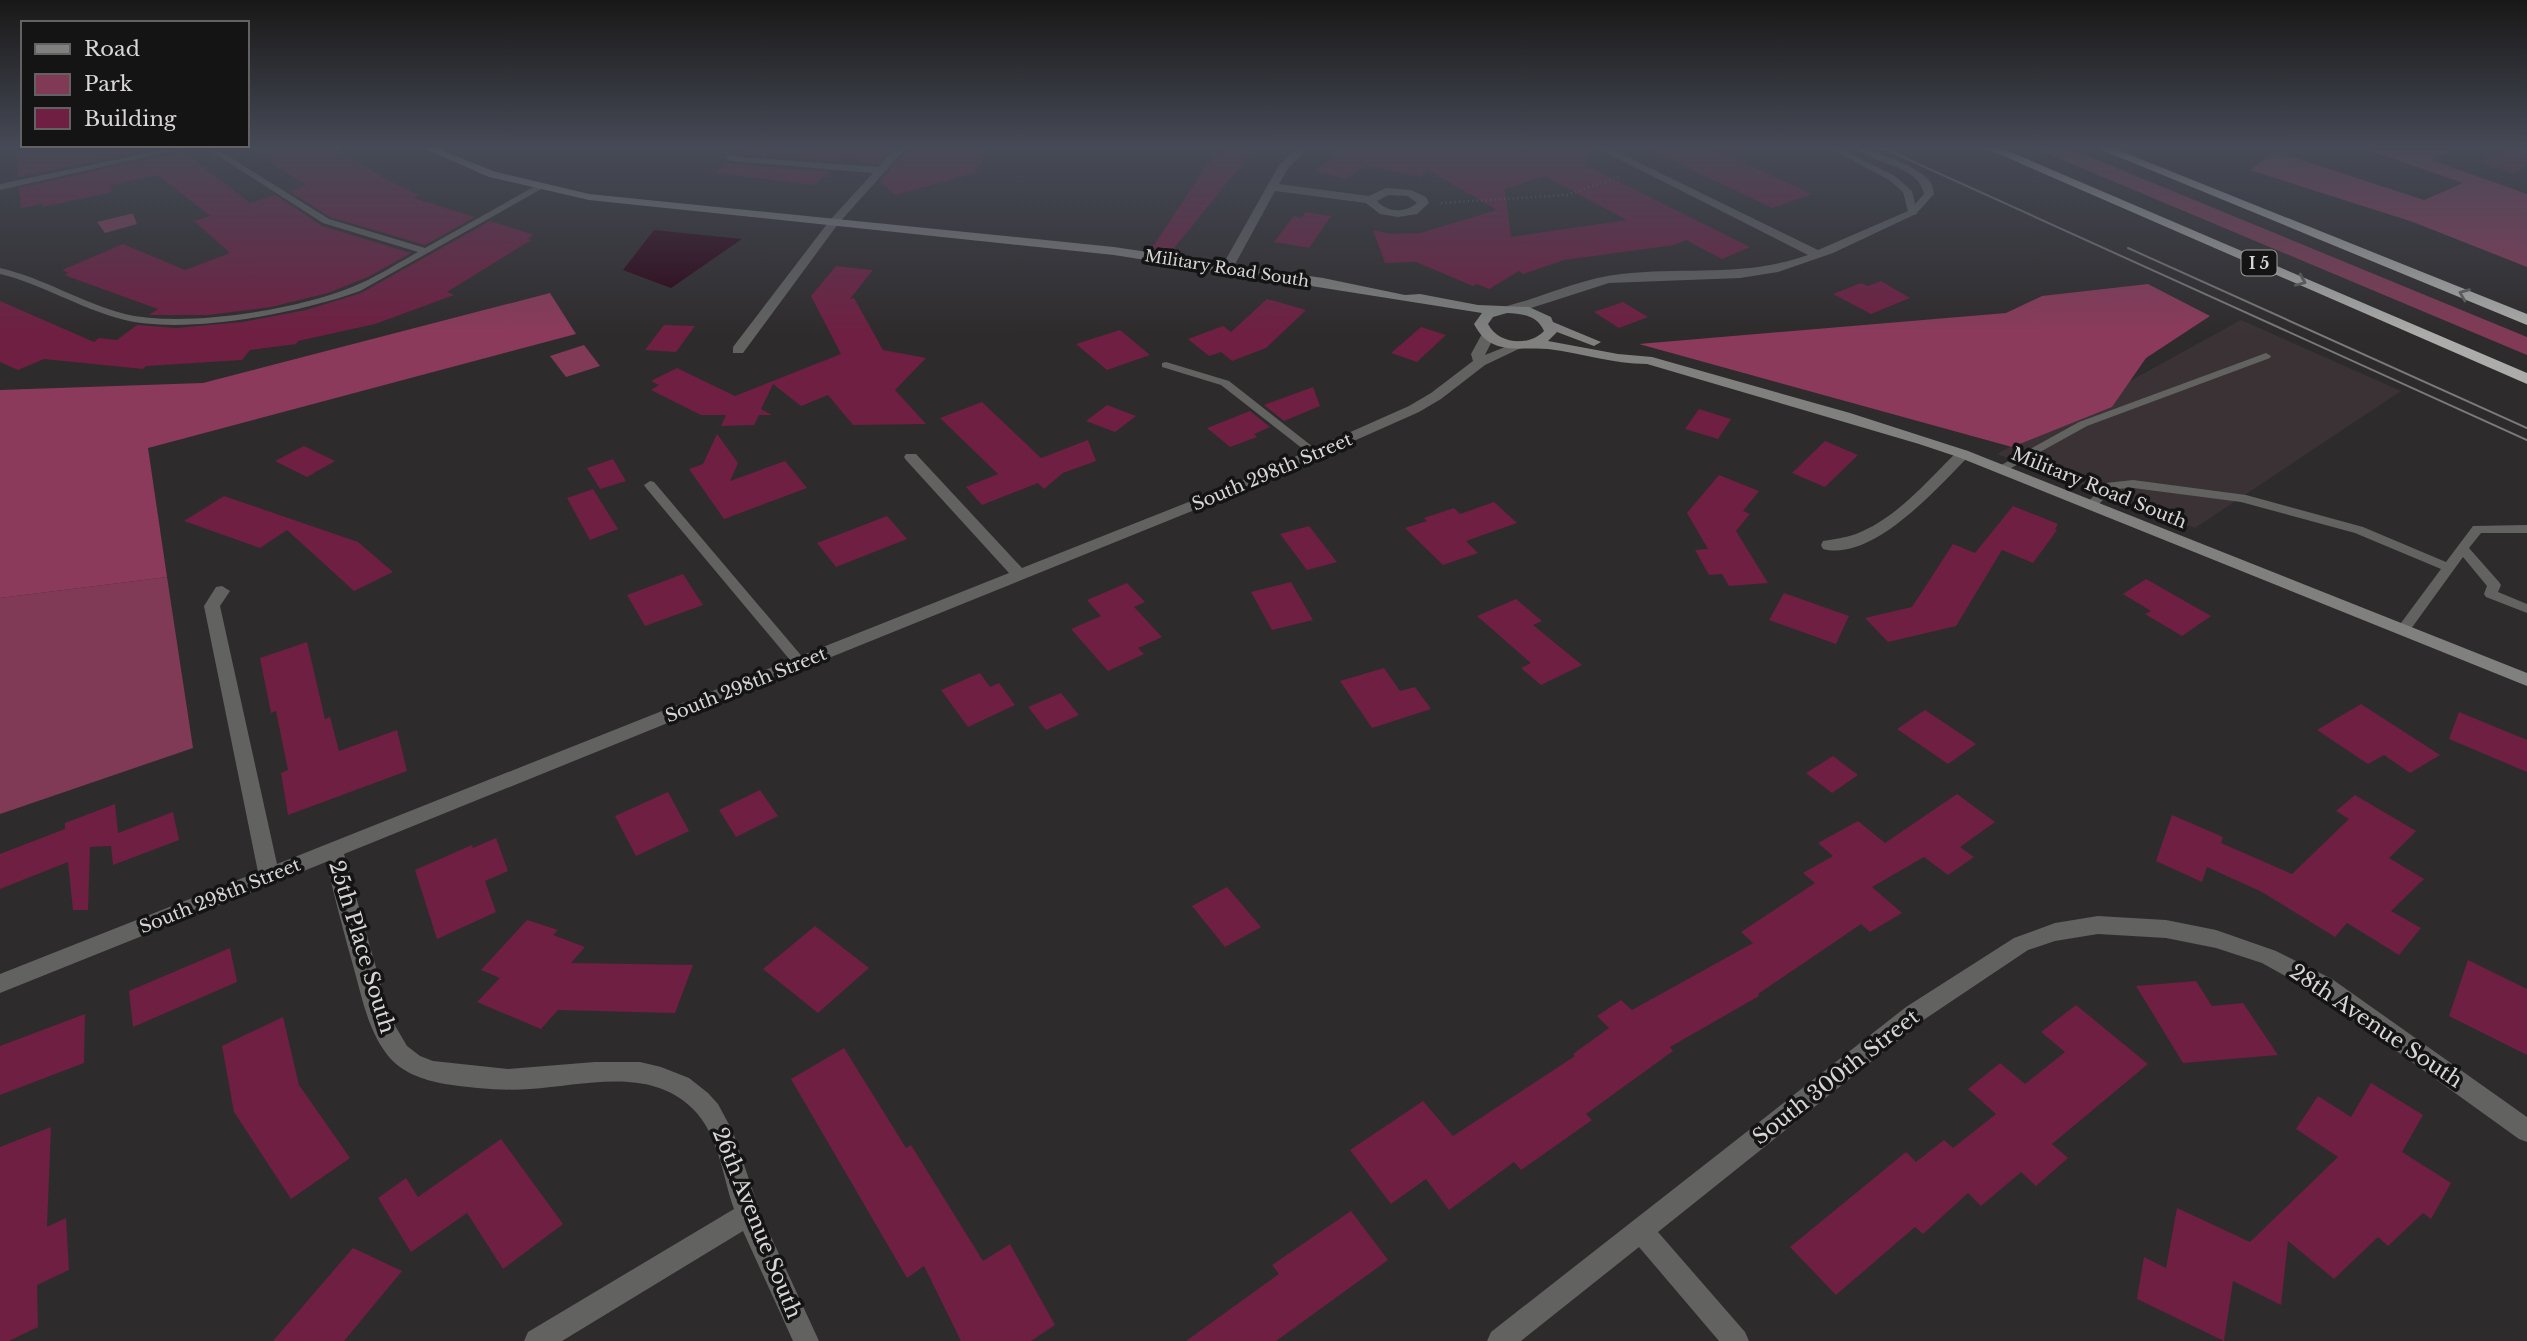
<svg xmlns="http://www.w3.org/2000/svg" width="2527" height="1341" font-family="'Libre Baskerville',serif">
	<style>
		.built { fill: #3b3235 }
		.green { fill: #813a56 }
		.forest { fill: #8c3a5b }
		.water { fill: #2c0315 }
		.building { fill: #6f1f42; fill-rule: evenodd }
		.lines { fill: none; stroke-linecap: round; stroke-linejoin: round }
		.path { stroke: #646262; stroke-width: 2.5; stroke-dasharray: 1 3.5; stroke-linecap: butt }
		.service { fill: #626261; fill-rule: evenodd }
		.minor { fill: #626261; fill-rule: evenodd }
		.secondary { fill: #80817f; fill-rule: evenodd }
		.motorway { fill: #acadaa; fill-rule: evenodd }
		.tram { stroke: #7b7979; stroke-width: 2 }
		.oneway { stroke: #60605f }
		.labels { text-anchor: middle; dominant-baseline: central; stroke-width: 7; stroke-linejoin: round; paint-order: stroke }
		.shield { fill: #151414; stroke: #9d9b9b; stroke-width: 2 }
		.shield-label { font-size: 16px; font-weight: bold; fill: #d7d5d5 }
		.far-street-label { font-size: 16px; fill: #d7d5d5; stroke: #151414 }
		.street-label { font-size: 18px; fill: #d7d5d5; stroke: #151414 }
		.near-street-label { font-size: 21px; fill: #d7d5d5; stroke: #151414 }
	</style>
	<rect width="100%" height="100%" fill="#2e2b2c"/>
	<path class="built" d="M2241,320l160,71 -206,137 -198,-74z"/>
	<path class="green" d="M2034,148h34l459,189v18z
		M130,214h3l4,10 -32,9 -8,-11z
		M584,345l16,21 -34,11 -16,-21z
		M167,577l26,171 -193,66v-216z"/>
	<path class="forest" d="M2362,148h95l-26,12 96,34v73l-114,-45 -163,-52 24,-19 150,49 39,-17z
		M2148,284l62,32 -64,42 -34,49 -100,40 -373,-103 367,-31 36,-17z
		M550,293l26,41 -428,114 19,129 -167,21v-208l203,-7z"/>
	<path class="water" d="M654,230l88,9 -71,49 -48,-18z"/>
	<path class="building" d="M31,148h130l-143,29 -2,-27z
		M248,148h86l55,33 30,14 -6,3 62,19 -50,28 -95,-28 -41,-26 17,-6z
		M744,148h149l-16,16 -17,-1 -9,-8 -9,7 -106,-8z
		M909,148h-1h80l-13,25 -80,22 -15,-14z
		M1224,148l29,3 -83,102 -15,-3 -3,-2 55,-83z
		M1333,148h261l-9,17 165,82 -28,12 -36,-19 -11,5 -111,15 -41,14 -4,-3 -30,18 -12,-5 -4,2 -57,-24 -31,1 -12,-33 19,4 28,-1 77,-23 -69,-40 -7,7 -56,-12 -19,14 -31,-8 17,-13zM1544,176l83,44 -116,17 -6,-48z
		M1647,148h63l102,46 -40,14z
		M2507,148h20v17l-13,8 -33,-11z
		M182,151l68,52 25,-8 47,31 89,27 -43,24 -40,16 -57,14 -63,8h-59l9,-6 -94,-34 5,-2 -7,-3 61,-26 62,26 45,-17 -36,-32 16,-5 -52,-41 -47,10 1,7 -69,15v-3l-22,4 -2,-20z
		M727,162l4,2 99,8 -16,13 -99,-12z
		M1306,212l25,4 -22,32 -35,-6 20,-26 7,2z
		M490,221l44,14 -7,4 4,1 -84,52 7,3 -79,29 -77,17 -2,3 -46,6 -8,10 -96,6 -3,3 -99,-10 -26,11 -18,-8v-61l94,41 5,-4 18,2 20,-15 39,3 66,-6 64,-12 55,-17z
		M836,266l37,4 -23,29 4,-1 29,52 43,8 -31,32 31,34 -73,1 -25,-30 -27,11 -28,-22 -12,25 11,6h-13l-5,10 -33,1 5,-11h-25l-50,-25 8,-5 -8,-4 26,-13 58,28 106,-42 -30,-58z
		M1881,281l29,17 -39,16 -38,-20 28,-11 7,3z
		M1267,299l39,11 -40,38 -34,13 -11,-9 -12,4 -21,-17 35,-13 8,6z
		M1623,302l25,15 -29,11 -25,-16z
		M664,325l31,1 -19,26 -31,-2z
		M1421,327l25,8 -29,27 -26,-9z
		M1120,330l30,25 -43,15 -31,-26z
		M1313,387l7,19 -36,15 -20,-16z
		M982,402l59,56 47,-18 8,21 -33,12 -19,16 -6,-6 -56,22 -16,-18 32,-13 -58,-56z
		M1107,405l29,11 -21,16 -29,-11z
		M1699,409l32,10 -13,20 -33,-10z
		M1250,411l20,16 -16,7 3,3 -27,10 -23,-19z
		M717,434l21,29 -8,18 55,-20 22,27 -83,31 -35,-50 14,-5z
		M1825,441l33,14 -33,32 -33,-14z
		M304,446l31,15 -28,16 -32,-16z
		M613,459l13,22 -26,8 -13,-21z
		M1719,475l40,16 -16,20 7,3 -14,17 32,52 -39,3 -7,-12 -13,1 -14,-25 13,-1 -21,-36z
		M593,489l25,40 -28,11 -23,-42z
		M224,496l134,46 35,30 -39,19 -67,-61 -27,18 -76,-27z
		M1494,502l23,21 -51,18 12,12 -35,12 -38,-37 22,-7 -3,-3 30,-10 6,6z
		M2013,506l45,18 -3,5 2,1 -24,33 -31,-13 -46,76 -68,16 -23,-24 47,-11 41,-63 22,9z
		M887,516l20,23 -71,28 -19,-24z
		M1309,526l28,36 -30,8 -27,-36z
		M683,574l20,31 -58,21 -18,-31z
		M2146,579l65,37 -29,20 -37,-22 6,-3 -28,-17z
		M1291,582l22,38 -41,10 -21,-38z
		M1127,583l18,19 -11,5 28,30 -24,11 6,6 -36,17 -37,-42 30,-13 -14,-16z
		M1784,593l65,23 -13,28 -67,-24z
		M1516,599l26,22 -9,4 49,40 -41,20 -20,-17 10,-5 -54,-47z
		M307,642l18,77 5,-2 9,34 58,-21 10,41 -119,44 -7,-42 7,-3 -12,-59 -5,2 -11,-55z
		M1384,668l16,23 15,-4 16,22 -59,19 -32,-47z
		M980,673l10,14 9,-4 16,22 -47,22 -27,-37z
		M1061,693l18,22 -33,15 -18,-23z
		M2361,704l79,51 -30,18 -26,-18 -16,9 -51,-34z
		M1925,710l51,34 -28,20 -51,-35z
		M2459,712l68,28v32l-78,-33z
		M1833,756l25,19 -26,18 -26,-20z
		M760,790l18,26 -42,21 -17,-27z
		M668,792l21,39 -53,25 -21,-40z
		M1957,794l38,28 -35,25 14,10 -26,18 -24,-18 -52,30 30,26 -32,19 -9,-8 -103,70 1,2 -89,51 3,4 -87,63 6,6 -71,50 -7,-8 -65,48 -23,-31 -35,25 -41,-54 73,-49 30,35 122,-80 -2,-2 36,-26 -12,-12 24,-16 11,10 121,-67 -12,-11 74,-49 -12,-10 30,-17 -15,-13 40,-22 27,22z
		M2355,795l61,36 -27,27 35,21 -33,32 30,17 -22,27 -52,-32 -12,14 -73,-45 -55,-25 -5,15 -46,-21 16,-46 51,22 -2,6 71,31 57,-55 -13,-8z
		M115,804l3,29 55,-21 6,28 -66,25 -2,-19 -21,1 -2,63h-15l-5,-48 -68,27v-35l65,-25v-6z
		M496,838l12,33 -23,10 11,31 -59,27 -22,-69 57,-25 1,3z
		M1227,887l34,40 -36,20 -33,-41z
		M527,920l31,10 -5,5 32,12 -14,16 122,2 -18,48 -117,-3 -17,19 -64,-27 23,-24 -19,-8z
		M815,926l54,42 -51,45 -55,-44z
		M230,948l7,34 -104,45 -4,-36z
		M2468,960l59,29v66l-78,-39z
		M2196,981l16,25 31,-3 35,52 -95,8 -47,-77z
		M2076,1005l72,59 -96,80 16,14 -32,28 -15,-14 -40,34 -13,-13 -45,41 -8,-7 -79,68 -46,-48 116,-95 10,10 28,-22 9,8 43,-34 -28,-25 32,-26 25,21 40,-32 -24,-20z
		M85,1014l-1,49 -84,32v-49z
		M283,1017l16,68 51,73 -59,41 -57,-87 -12,-66z
		M844,1048l62,100 5,-3 72,116 27,-17 45,81 -24,16h-70l-37,-75 -17,12 -116,-199z
		M2371,1083l52,32 -21,37 49,31 -20,36 -8,-6 -35,33 -10,-9 -44,42 -46,-38 -7,64 -48,-24 -9,60 -87,-42 7,-42 22,11 11,-60 73,34 88,-85 -42,-28 22,-33 33,21z
		M51,1127l-4,100 19,-9 3,52 -32,15 1,42 -29,14h-9v-194z
		M501,1139l62,85 -60,45 -36,-56 -56,39 -33,-54 28,-20 12,19z
		M1351,1211l37,49 -112,81h-90l93,-67 -7,-9z
		M353,1248l49,23 -58,70h-71z"/>
	<g class="lines">
		<path class="path" d="M1441,203l126,-8 54,-19"/>
		<path class="service" d="M171,148h14l-185,42v-6z
			M206,148h9l114,71 96,29 112,-63 8,2 -185,104c-61,22 -176,45 -239,28 -42,-11 -79,-35 -121,-45v-6c44,10 82,35 125,46 59,14 171,-4 227,-27 23,-9 44,-23 66,-35l-95,-29z
			M1829,148h10l56,28 17,15 3,13 9,-10c-5,-29 -50,-29 -68,-46 15,0 68,21 75,35 2,3 2,7 3,11l-19,21h-6l-6,-23 -14,-12z
			M2266,353l5,3 -1,2 -183,68 -83,46 -4,1 -6,-4 85,-47z
			M1166,362l63,19 93,73 -6,4 -4,-2 -91,-71 -59,-18v-4z
			M2133,480l113,15 117,32 83,35 27,-36 54,-1v8h-46l-12,15 30,34 2,3 -3,7 29,12v9l-41,-16 -2,-3 3,-8 -24,-29 -55,76h-10l-2,-3 2,-3 43,-58 -86,-36 -114,-31 -108,-14 -19,1 -19,19h-8l-2,-3 21,-22z
			M650,481l4,1 151,178 2,3 -2,3h-10l-149,-178 -2,-3z"/>
		<path class="minor" d="M896,148h10l-68,76 -95,129h-10v-6l97,-127 43,-47 -142,-12 -5,-3 1,-2 151,11z
			M1298,148h11l-20,19 -10,17 90,12 17,-8 25,2 15,7 3,6 -12,11 -19,3 -18,-3 -14,-11 -91,-12 -42,77 -10,3 -2,-3 58,-103zM1388,195l20,1 9,7c-12,10 -29,10 -40,-2z
			M1597,148h12l209,102 90,-39 10,2 -85,40 -55,19 -38,6 -131,5 -78,25 -24,4v-6c39,-10 75,-28 114,-32 67,-8 120,4 187,-19z
			M1488,331l7,4 -10,20 35,-14 7,4 -42,20 -44,34 -22,13 -180,80 -895,362 46,163 17,29 13,10 13,5 75,8 87,-7h45l21,5 28,11 19,15 10,11 15,28 28,83 58,126h-26l-50,-110 -181,110h-38l4,-9 206,-123c-12,-34 -15,-75 -42,-101 -44,-42 -109,-22 -162,-19 -28,2 -57,-1 -85,-5 -22,-4 -46,-12 -59,-31 -18,-24 -24,-55 -32,-84 -10,-35 -19,-71 -28,-107l-326,131v-19l258,-102 -54,-266 12,-19 6,-1 8,5 -10,15 57,258 732,-291 -103,-113 -2,-3 2,-3h10l106,114 207,-82 180,-80 22,-13 42,-32 -2,-7 12,-22z
			M1963,450l5,1 2,3 -2,3c-31,31 -95,105 -145,92l-2,-4 2,-4c11,-2 22,-3 33,-7 41,-16 71,-53 102,-83z
			M2098,916l68,4 50,10 60,21 56,28 195,138v25l-8,-3 -203,-146 -54,-30 -46,-15 -50,-10 -68,-4 -43,7 -27,9 -106,71 -264,211 87,100 4,9h-30l-80,-94 -118,94h-34l4,-9 415,-325 108,-69 41,-15z"/>
		<path class="secondary" d="M423,148h13l60,24 93,22 525,53 209,31 82,17 15,-1 58,11 51,2 22,10 2,5 48,20 -7,4 -37,-14 -9,9 70,13 34,3 198,56 118,38 559,222v13l-569,-229 -39,-13 -272,-80c-34,0 -66,-11 -99,-15 -17,-2 -33,2 -50,-3 -12,-4 -18,-11 -24,-22l8,-11 -368,-58 -525,-55 -100,-23zM1507,313c16,1 30,2 37,18 -15,16 -46,13 -56,-7l5,-7z"/>
		<path class="motorway" d="M1985,148h16l526,225v11z
			M2097,148h16l414,166v11z"/>
		<path class="tram" d="M1883,148l644,292
			M2128,248l399,180"/>
	</g>
	<defs><path id="oneway-chevron" d="M-2-3.5L2.5 0L-2 3.5" fill="none" stroke-width="1.6" stroke-linecap="round" stroke-linejoin="round" transform="scale(1.75)"/></defs>
	<g class="oneway">
		<use href="#oneway-chevron" transform="translate(2301 281) rotate(23)"/>
		<use href="#oneway-chevron" transform="translate(2464 294) rotate(-158)"/>
	</g>
	<linearGradient id="sky" x2="0" y2="1"><stop stop-color="#191818"/><stop offset="0.44" stop-color="#464a56"/><stop offset="1" stop-color="#464a56" stop-opacity="0"/></linearGradient>
	<rect width="2527" height="335" fill="url(#sky)"/>
	<g class="labels">
		<rect class="shield" x="2241.5" y="250.5" width="35" height="25" rx="5"/>
		<g class="shield-label">
			<text x="2259" y="263">I 5</text>
		</g>
		<g class="far-street-label">
			<text transform="translate(1227 268) rotate(9)">Military Road South</text>
		</g>
		<g class="street-label">
			<text transform="translate(1272 472) rotate(-23)">South 298th Street</text>
			<text transform="translate(2099 488) rotate(22)">Military Road South</text>
			<text transform="translate(746 685) rotate(-22)">South 298th Street</text>
			<text transform="translate(220 896) rotate(-22)">South 298th Street</text>
		</g>
		<g class="near-street-label">
			<text transform="translate(362 947) rotate(73)">25th Place South</text>
			<text transform="translate(2376 1026) rotate(34)">28th Avenue South</text>
			<text transform="translate(1836 1077) rotate(-38)">South 300th Street</text>
			<text transform="translate(757 1223) rotate(68)">26th Avenue South</text>
		</g>
	</g>
	<rect x="21" y="21" width="228" height="126" fill="#151414" stroke="#636161" stroke-width="2"/>
	<rect x="35" y="44" width="35" height="10" fill="#80817f" stroke="#636161" stroke-width="2"/>
	<text x="84" y="56" font-size="21" fill="#d7d5d5">Road</text>
	<rect x="35" y="74" width="35" height="21" fill="#813a56" stroke="#636161" stroke-width="2"/>
	<text x="84" y="91" font-size="21" fill="#d7d5d5">Park</text>
	<rect x="35" y="108" width="35" height="21" fill="#6f1f42" stroke="#636161" stroke-width="2"/>
	<text x="84" y="126" font-size="21" fill="#d7d5d5">Building</text>
</svg>
